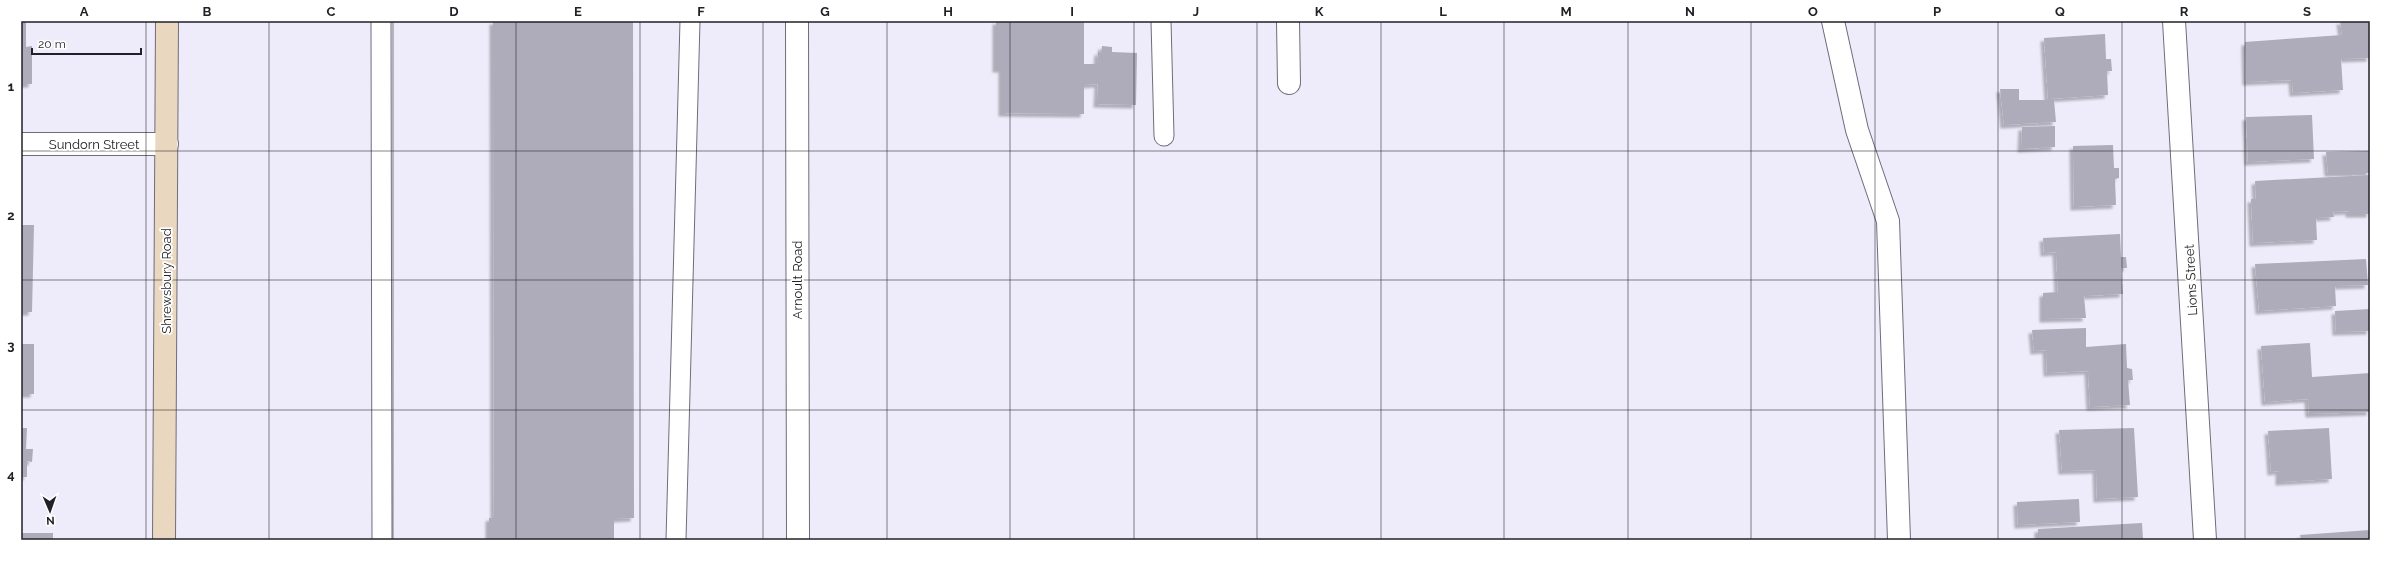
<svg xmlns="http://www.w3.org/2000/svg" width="2391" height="561" font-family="Raleway,sans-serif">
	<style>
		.building { fill: #aeabba; filter: url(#shadow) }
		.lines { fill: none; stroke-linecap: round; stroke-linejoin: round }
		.lane-casing { stroke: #706d7a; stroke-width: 21 }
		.street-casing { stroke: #706d7a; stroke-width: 24 }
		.secondary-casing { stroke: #706d7a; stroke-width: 24 }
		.lane { stroke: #fff; stroke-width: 19 }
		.street { stroke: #fff; stroke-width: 22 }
		.secondary { stroke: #e9d8bf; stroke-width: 22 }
		.grid { fill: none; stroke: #222026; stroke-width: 1; stroke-opacity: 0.55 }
		.labels { text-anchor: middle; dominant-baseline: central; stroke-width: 3.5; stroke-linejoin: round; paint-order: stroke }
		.street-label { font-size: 13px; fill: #222026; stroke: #fff }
		.neatline { fill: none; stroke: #222026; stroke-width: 1.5 }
		.grid-label { font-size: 13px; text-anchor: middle; font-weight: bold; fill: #222026 }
	</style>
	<defs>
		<filter id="shadow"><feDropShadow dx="-3.5" dy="3.5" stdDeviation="1" flood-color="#0004"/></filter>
	</defs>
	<rect width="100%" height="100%" fill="#eeebfa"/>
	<path class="building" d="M21,21h5v26l6,-1v38h-11z
		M493,21h140l1,497 -20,1v21h-125v-22l5,-1z
		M996,21h88v43h13l1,-13 3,2 1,-7 10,1v5l25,1 -1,52 -39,-1 1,-20 -14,1v29l-82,-1v-44h-6z
		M2340,21h30v37l-29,1 2,31 -50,3 -1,-13 -46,2 -1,-40 97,-7z
		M2105,34l1,25h5l1,12h-5l1,24 -60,4 -4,-61z
		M2000,89h19v11h35l2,22 -52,3z
		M2312,115l2,44 -66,3 -2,-45z
		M2055,126v21l-34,2 1,-22z
		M2113,145l1,23h5v10l-4,1 1,26 -42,2 -1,-61z
		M2370,151v22h-42l-2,-21z
		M2370,175v39h-21v-3l-16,1 1,5 -18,1 1,22 -64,3 -2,-44h5l-1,-18z
		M21,225h13l-2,87h-11z
		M2120,234l1,23h5l1,11h-6l2,26 -39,2 2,22 -43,1v-26l15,-1 -2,-40 -12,1 -1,-15z
		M2366,259l2,26 -33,1 1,20 -77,5 -4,-47z
		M2370,309v22l-34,1 -1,-21z
		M2086,328v19l40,-3 1,24 5,1 1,11h-5l2,25 -40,2 -2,-36 -41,2 -1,-23 -12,1 -2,-21z
		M2310,343l2,34 58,-4v39l-61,2 -1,-15 -43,3 -4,-56z
		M21,344h13v50h-13z
		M21,428h6l-1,21h7l-1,13 -5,-1v16h-6z
		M2134,428l4,69 -41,2 -1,-29 -34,1 -3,-41z
		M2329,428l3,51 -53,3v-11l-8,1 -3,-41z
		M2079,499l1,23 -62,3 -1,-23z
		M2142,523l1,17h-105v-11z
		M2370,530v10h-69l-1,-5z
		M21,533h32v7h-32z"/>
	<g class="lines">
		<defs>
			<path id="lane" d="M381,21l1,519
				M1161,21l3,115
				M676,540l14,-519"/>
			<path id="street" d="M797,21l1,519
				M1288,21l1,62
				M1833,21l24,109 31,91 11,319
				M2174,21l31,519
				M21,144h146"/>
			<path id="secondary" d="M164,540l3,-519"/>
		</defs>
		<use href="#lane" class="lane-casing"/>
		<use href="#street" class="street-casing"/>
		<use href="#secondary" class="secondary-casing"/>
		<use href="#lane" class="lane"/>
		<use href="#street" class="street"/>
		<use href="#secondary" class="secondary"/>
	</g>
	<path class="grid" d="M146,21v519M269,21v519M393,21v519M516,21v519M640,21v519M763,21v519M887,21v519M1010,21v519M1134,21v519M1257,21v519M1381,21v519M1504,21v519M1628,21v519M1751,21v519M1875,21v519M1998,21v519M2122,21v519M2245,21v519M21,151h2349M21,280h2349M21,410h2349"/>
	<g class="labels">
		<g class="street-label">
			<text x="94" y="144">Sundorn Street</text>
			<text transform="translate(797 280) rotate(-90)">Arnoult Road</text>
			<text transform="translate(2191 280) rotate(-93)">Lions Street</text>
			<text transform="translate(166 281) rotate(-90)">Shrewsbury Road</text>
		</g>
	</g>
	<rect width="2391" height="561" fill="none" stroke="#ffffff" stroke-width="44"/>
	<g transform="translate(50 511) rotate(178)" stroke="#ffffff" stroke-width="3" paint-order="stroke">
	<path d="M0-3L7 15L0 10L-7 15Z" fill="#222026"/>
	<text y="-6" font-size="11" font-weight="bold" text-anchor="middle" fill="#222026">N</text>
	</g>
	<path d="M32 48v6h109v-6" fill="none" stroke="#222026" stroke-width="2"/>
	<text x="38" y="48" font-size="12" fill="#222026" stroke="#ffffff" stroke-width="3" paint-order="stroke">20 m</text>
	<rect x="22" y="22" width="2347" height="517" class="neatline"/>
	<g class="grid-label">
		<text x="84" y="16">A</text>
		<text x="207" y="16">B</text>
		<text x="331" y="16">C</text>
		<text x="454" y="16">D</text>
		<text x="578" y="16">E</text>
		<text x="701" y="16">F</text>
		<text x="825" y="16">G</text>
		<text x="948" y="16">H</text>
		<text x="1072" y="16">I</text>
		<text x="1196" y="16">J</text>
		<text x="1319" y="16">K</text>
		<text x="1443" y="16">L</text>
		<text x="1566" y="16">M</text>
		<text x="1690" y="16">N</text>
		<text x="1813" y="16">O</text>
		<text x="1937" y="16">P</text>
		<text x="2060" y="16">Q</text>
		<text x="2184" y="16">R</text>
		<text x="2307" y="16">S</text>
		<text x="11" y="91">1</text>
		<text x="11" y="220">2</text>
		<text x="11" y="350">3</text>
		<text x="11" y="479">4</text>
	</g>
</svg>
